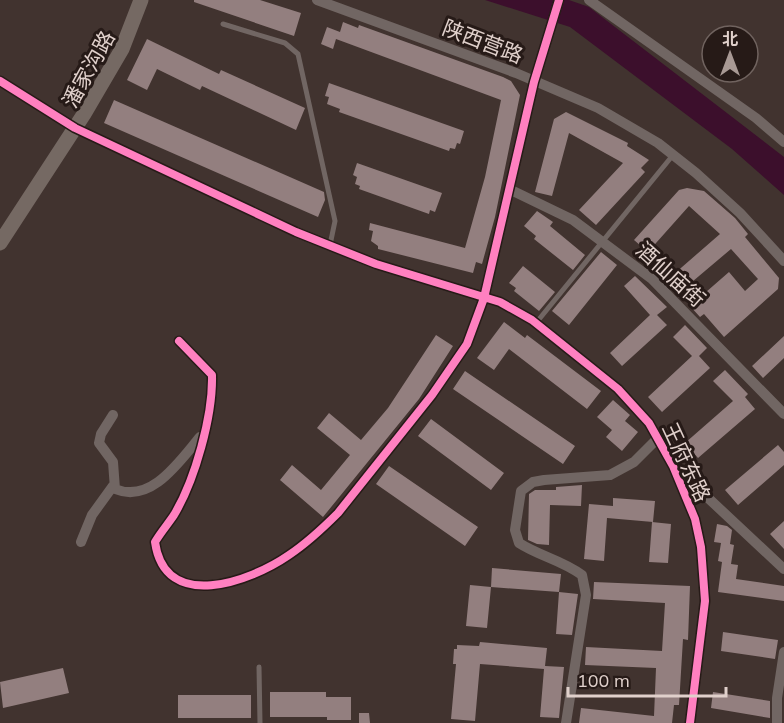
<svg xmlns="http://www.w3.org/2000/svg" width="784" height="723" font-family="Mulish,'Noto Sans SC',sans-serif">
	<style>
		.water { fill: #3c0f2c }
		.building { fill: #937f7f }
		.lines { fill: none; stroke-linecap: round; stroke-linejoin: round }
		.lane { stroke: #716663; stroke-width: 5 }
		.street { stroke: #716663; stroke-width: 10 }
		.secondary { stroke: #756963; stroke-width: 15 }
		.cycleway-casing { stroke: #261a17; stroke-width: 11 }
		.cycleway { stroke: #ff80c0; stroke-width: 8 }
		.labels { text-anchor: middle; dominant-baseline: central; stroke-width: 6; stroke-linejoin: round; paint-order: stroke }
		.street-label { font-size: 21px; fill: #e0d0cb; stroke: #261a17 }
	</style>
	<rect width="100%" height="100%" fill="#41332f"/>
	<path class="water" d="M485,0h84l20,7 195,150v38l-52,-46 -162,-122z"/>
	<path class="building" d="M194,0h66l41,13 -7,23 -100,-34z
		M343,22l15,6 1,-3 144,52 8,4 9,14 -25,122 -13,47 -6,-2 -3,11 -95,-24v-3l-7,-5 2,-10 -4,-1 1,-7 95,25 20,-71 16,-77 -165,-61 -3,10 -12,-5 6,-17 13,5z
		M147,39l72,35 2,-4 84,38 -9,22 -94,-44 -2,4 -43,-21 -10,21 -20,-10z
		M329,83l135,48 -4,13 -3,-1 -2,6 -5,-1 -1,3 -110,-39 1,-3 -13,-5 2,-7 -4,-1z
		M114,100l210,92 1,8 -7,17 -214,-94z
		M566,112l62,31 -1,3 22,14 -8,8 4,4 -49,53 -17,-15 44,-47 -54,-30 -17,63 -17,-4 19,-73z
		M357,163l85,30 -7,19 -5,-2 -1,4 -70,-25 1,-3 -5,-2 2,-7 -4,-2z
		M687,188l17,3 31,27 13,16 -3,3 34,41 -1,11 -54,48 -20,-23 -4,3 -10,-11 39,-34 16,19 13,-12 -27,-30 -45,38 -12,-13 46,-40 -31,-28 -41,46 -14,-12 45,-50z
		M537,211l16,11 -3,4 35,29 -12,15 -39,-31 2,-3 -12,-10z
		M601,252l16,13 -48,60 -17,-14z
		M523,266l32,26 -16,19 -25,-20 2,-3 -7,-5z
		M635,276l32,31 -10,8 10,10 -45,41 -12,-13 40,-38 -26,-29z
		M504,322l21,16 2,-3 74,56 -14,18 -78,-60 -15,21 -17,-12z
		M685,325l22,23 -8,8 11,12 -48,44 -14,-15 44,-41 -19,-19z
		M436,335l17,11 -34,53 -96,118 -43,-37 12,-15 29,25 29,-35 -33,-27 12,-15 32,27 27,-32z
		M784,336v22l-21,20 -11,-12z
		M725,370l23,24 -3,3 10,12 -57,49 -13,-15 48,-42 -20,-20z
		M465,371l110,75 -12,18 -110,-75z
		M613,400l17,15 -5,6 13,11 -16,19 -16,-14 6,-7 -15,-13z
		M431,419l73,54 -13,17 -73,-54z
		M778,445l6,7v13l-46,40 -13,-15z
		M389,466l89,61 -13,19 -89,-62z
		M582,485l-1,21 -31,-1 -1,40 -12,-1 -9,-4 1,-46 6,-4h21v-3z
		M613,498l42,3 -2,21 -46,-4 -3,43 -20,-2 5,-55 24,2z
		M784,521v28l-14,-15z
		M652,522l19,2 -3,39 -19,-1z
		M717,524l10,2 5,4 -2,14 4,1 -3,19 7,1 -2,14 48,7v15l-66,-9 4,-30 -4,-1 3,-18 -7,-1z
		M492,568l69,6 -2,18 -68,-5z
		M594,582l96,4 -2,54 -5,-1 -4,66h-5l-2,18h-93l2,-15 73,8 2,-48 -71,-3 1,-18 76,4 3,-48 -72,-4z
		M470,585l21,2 -4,41 -21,-2z
		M559,592l19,2 -6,41 -16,-1z
		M723,632l55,8 -3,19 -54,-8z
		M480,642l67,6 -2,18 19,1 -5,51 -19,-1 4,-48 -64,-5 -5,57 -24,-2 5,-55h-3l1,-15h3v-4l22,1z
		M63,668l6,25 -66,15 -3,-26z
		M270,692h56v5h25v23h-24v-3h-57z
		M713,692l57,9v17l-59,-10z
		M178,695h73v23h-73z
		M359,713h10l1,10h-11z"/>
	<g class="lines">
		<path class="lane" d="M223,24l62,19 13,11 37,167 -5,24
			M536,323l137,-168
			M259,667l1,56"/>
		<path class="street" d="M317,0l199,73 82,35 60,35 38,30 44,40 44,48
			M589,0l167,118 28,24
			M0,81l75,47 221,104 80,32 124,38 32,18 86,69 31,34 24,43 22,53 6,28 4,54 -15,122
			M511,190l62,30 79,59 132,135
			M179,341l33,34c1,41 -17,105 -38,140 -6,9 -13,17 -19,27 10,71 95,40 134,13 18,-12 34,-27 49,-42l94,-118 35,-51 17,-46 50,-216 25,-82
			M113,415l-12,19 -2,9 14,19 2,27c36,15 64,-27 85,-52
			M676,468l108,101
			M81,542l11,-27 21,-29
			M566,723l20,-128 -4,-20c-20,-15 -43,-19 -63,-32l-4,-13 6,-39 12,-9 11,-2 66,-5 24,-13 24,-24
			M777,723v-25l7,-46"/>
		<path class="secondary" d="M0,243l84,-129 38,-65 19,-49"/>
		<defs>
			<path id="cycleway" d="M0,81l75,47 221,104 80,32 124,38 32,18 86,69 31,34 24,43 22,53 6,28 4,54 -15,122
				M179,341l33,34c1,41 -17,105 -38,140 -6,9 -13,17 -19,27 10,71 95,40 134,13 18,-12 34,-27 49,-42l94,-118 35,-51 17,-46 50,-216 25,-82"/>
		</defs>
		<use href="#cycleway" class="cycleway-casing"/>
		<use href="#cycleway" class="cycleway"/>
	</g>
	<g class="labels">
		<g class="street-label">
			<text transform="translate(483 41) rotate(21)">陕西营路</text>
			<text transform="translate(88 69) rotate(-61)">潘家沟路</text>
			<text transform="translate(671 274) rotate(42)">酒仙庙街</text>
			<text transform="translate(687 462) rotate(65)">王府东路</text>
		</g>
	</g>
	<g transform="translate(730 54)"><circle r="28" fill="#261a17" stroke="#70635f" stroke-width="1.5"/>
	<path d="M0-4.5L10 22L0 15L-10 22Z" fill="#a89994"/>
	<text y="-9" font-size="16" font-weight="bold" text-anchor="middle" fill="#e0d0cb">北</text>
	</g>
	<path d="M568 687v9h158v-9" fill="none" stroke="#e0d0cb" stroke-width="3"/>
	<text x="577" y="687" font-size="18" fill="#e0d0cb" stroke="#261a17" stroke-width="4.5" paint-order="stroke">100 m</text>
</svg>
